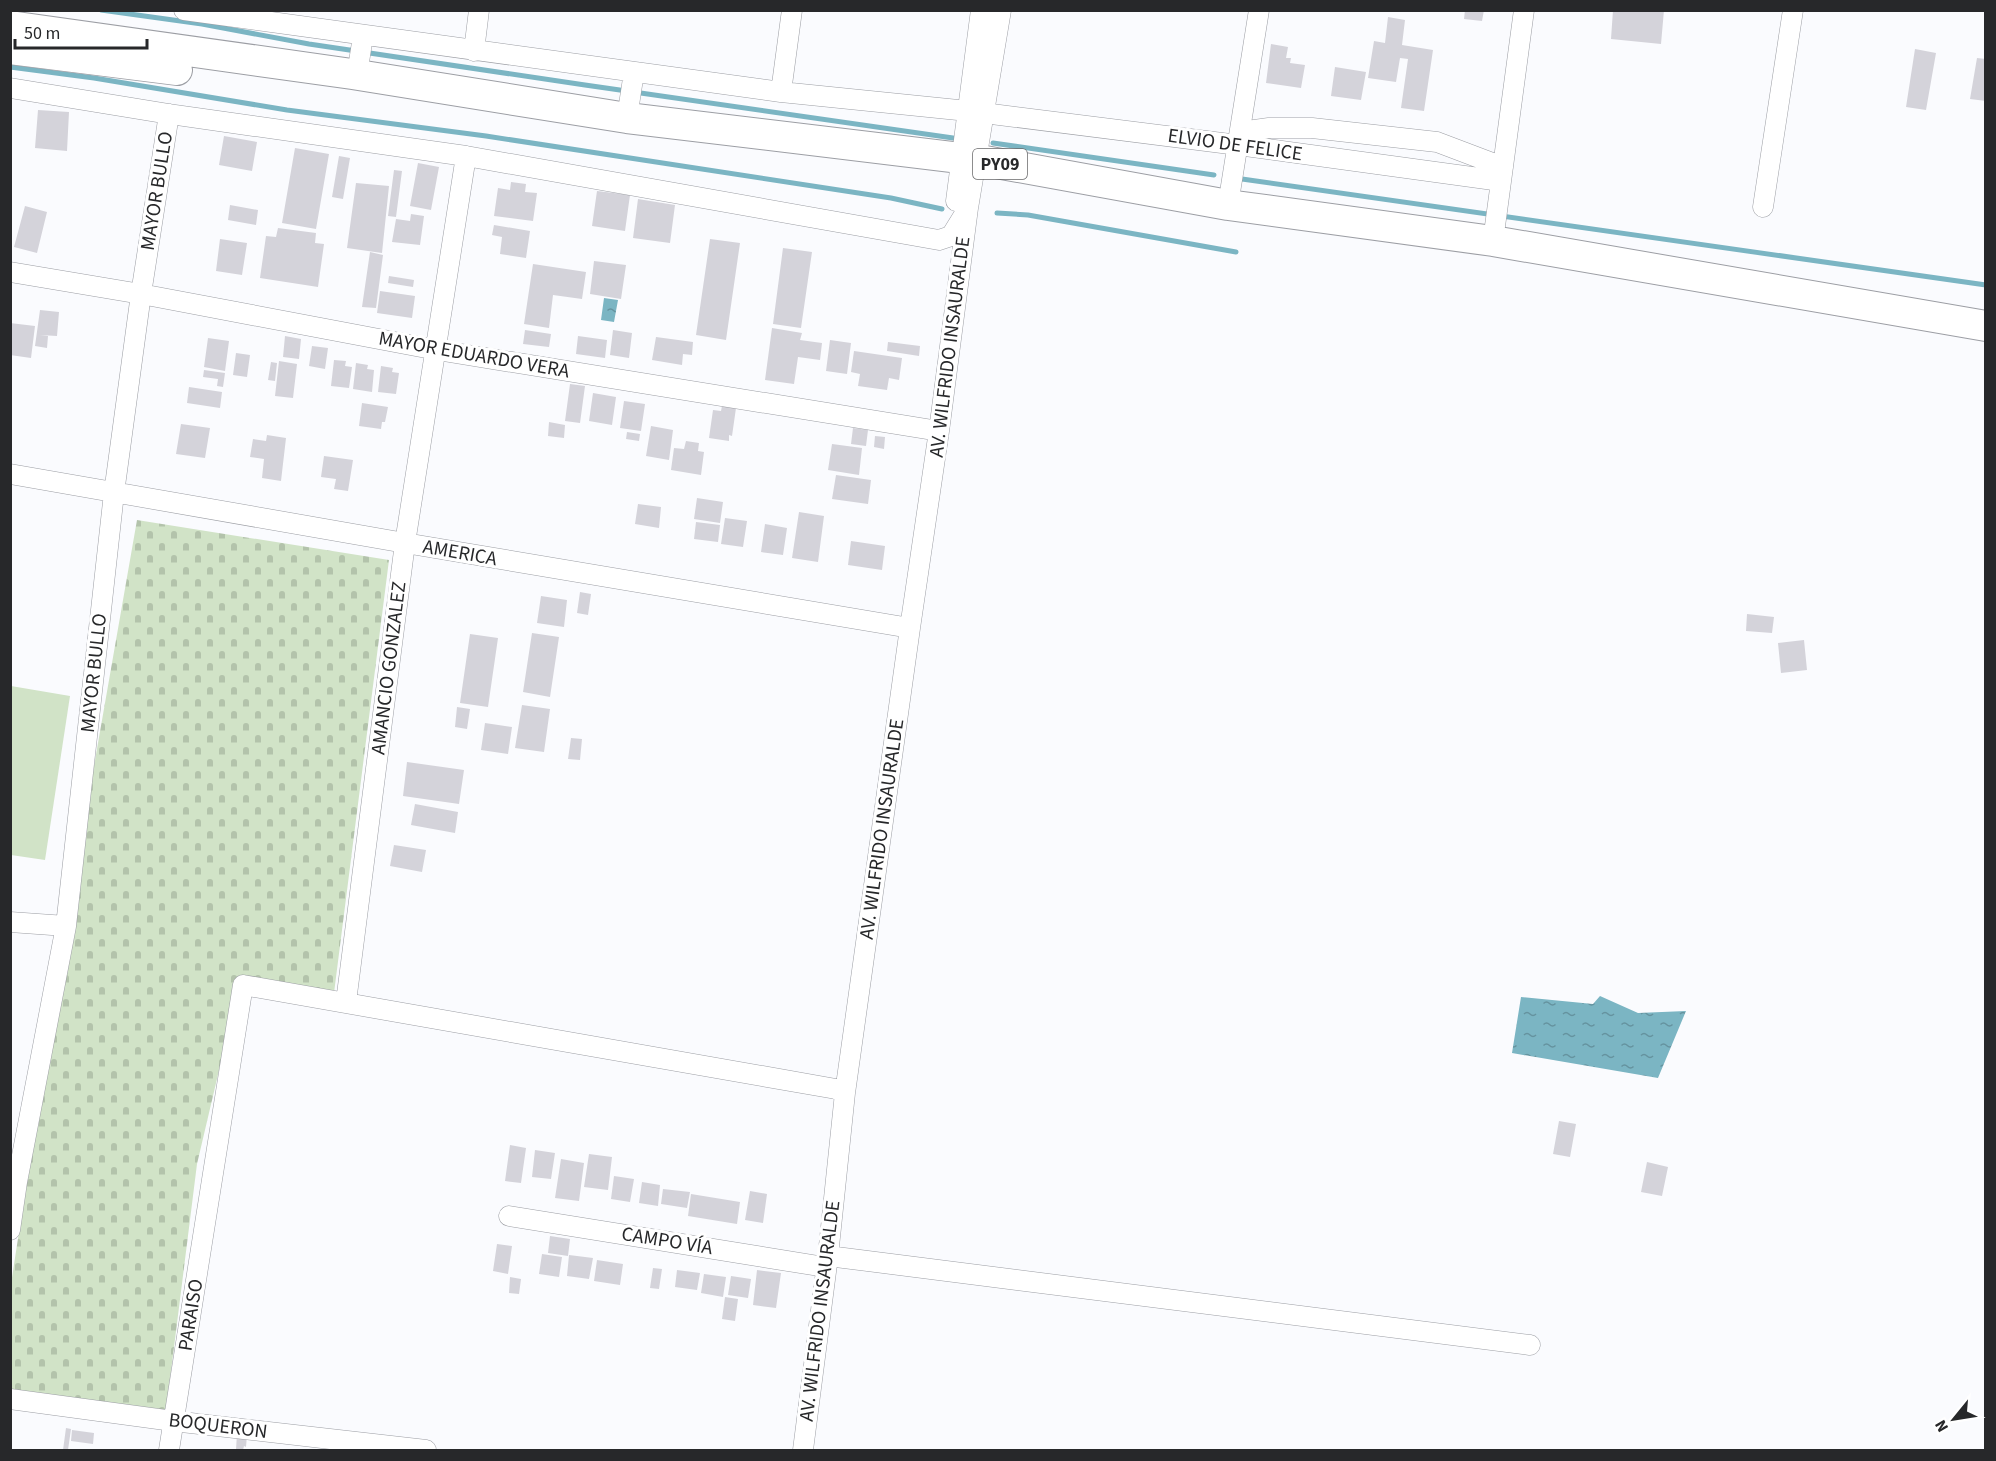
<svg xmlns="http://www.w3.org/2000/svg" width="1996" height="1461" font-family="'Source Sans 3',sans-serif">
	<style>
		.cemetery { fill: url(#cemetery-stones) }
		.pitch { fill: #d1e3c7 }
		.water { fill: url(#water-ripples) }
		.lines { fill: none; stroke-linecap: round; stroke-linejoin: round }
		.stream { stroke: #7bb5c3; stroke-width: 5 }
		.building { fill: #d4d3da }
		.minor-casing { stroke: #9c9ea4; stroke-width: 21 }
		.highway-casing { stroke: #9c9ea4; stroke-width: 32 }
		.minor { stroke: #fff; stroke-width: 20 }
		.highway { stroke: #fff; stroke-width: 30 }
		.labels { text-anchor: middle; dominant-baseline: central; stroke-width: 6; stroke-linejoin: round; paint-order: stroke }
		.shield { fill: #fff; stroke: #68686a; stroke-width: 1.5 }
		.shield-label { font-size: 18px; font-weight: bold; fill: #27282a }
		.street-label { font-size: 20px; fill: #27282a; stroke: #fff }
	</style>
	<defs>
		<pattern id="cemetery-stones" width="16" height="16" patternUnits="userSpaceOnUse" patternTransform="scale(1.5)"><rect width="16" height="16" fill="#d1e3c7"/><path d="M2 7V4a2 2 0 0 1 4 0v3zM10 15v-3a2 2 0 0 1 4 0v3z" fill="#b3c3ab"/></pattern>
		<pattern id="water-ripples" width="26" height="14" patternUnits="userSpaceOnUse" patternTransform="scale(1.5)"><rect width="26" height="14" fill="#7bb5c3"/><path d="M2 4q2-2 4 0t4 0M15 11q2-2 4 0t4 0" fill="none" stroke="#65939f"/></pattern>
	</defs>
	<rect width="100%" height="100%" fill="#fafbfe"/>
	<path class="cemetery" d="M137,520l252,40 -55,433 -94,-12 -43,183 -31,247 -155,-22v-105l55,-358z"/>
	<path class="pitch" d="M11,686l59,10 -25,164 -34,-5z"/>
	<path class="water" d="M604,298l14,2 -4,22 -13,-2z
		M1600,996l38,17 48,-2 -28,67 -146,-25 9,-56 72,7z"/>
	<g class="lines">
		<path class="stream" d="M101,10l101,14 107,20 276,41 375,54
			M10,67l84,11 193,32 199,26 405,62 51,11
			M993,143l221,32
			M1242,179l744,106
			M997,213l31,2 208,37"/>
	</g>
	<path class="building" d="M1465,10h19l-2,11 -18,-2z
		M1613,10h51l-3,34 -50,-5z
		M1388,17l17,3 -3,25 31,5 -9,61 -23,-3 7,-49 -8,-1 -4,24 -28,-4 6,-37 11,2z
		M1271,44l17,3 -2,11h5l-1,5 15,2 -4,23 -35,-5z
		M1915,49l21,4 -10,57 -20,-3z
		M1977,58l9,1v42l-16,-2z
		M1335,67l31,5 -5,28 -30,-4z
		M38,110l31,2 -2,39 -32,-3z
		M224,136l33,6 -5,29 -33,-6z
		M295,148l34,6 -13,75 -34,-6z
		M339,156l11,2 -7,41 -11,-2z
		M418,163l21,4 -8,43 -21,-4z
		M394,170l8,1 -6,46 -8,-1z
		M511,182l15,2 -1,8 12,1 -4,28 -39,-5 4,-28 12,2z
		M356,183l33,3 -7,67 -35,-5z
		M597,191l33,4 -5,36 -33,-5z
		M638,199l37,6 -5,38 -37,-5z
		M230,205l28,5 -2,15 -28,-5z
		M25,206l22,6 -10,41 -23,-6z
		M411,214l13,2 -4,29 -28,-3 4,-23 14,2z
		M494,225l36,6 -4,27 -26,-4 2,-17 -10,-2z
		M278,228l38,5 -1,10 9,1 -6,43 -58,-9 6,-42 10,1z
		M220,239l27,4 -5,32 -26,-4z
		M710,239l30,4 -14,97 -30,-5z
		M783,248l29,4 -11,76 -28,-4z
		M370,252l13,3 -7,53 -14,-1z
		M594,261l32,4 -5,34 -31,-5z
		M533,264l53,8 -4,27 -29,-4 -4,33 -25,-4z
		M389,276l25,4 -1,7 -25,-4z
		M380,291l35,5 -3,22 -35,-5z
		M40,310l19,2 -2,24 -17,-1 8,1 -1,12 -12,-2z
		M10,323l25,3 -4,32 -21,-3z
		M772,328l30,5 -2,7 22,3 -2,17 -22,-3 -4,27 -29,-4z
		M525,330l26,4 -2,13 -26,-3z
		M613,330l19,3 -3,25 -19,-3z
		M285,336l16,3 -2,20 -16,-2z
		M578,336l29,4 -2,18 -29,-4z
		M656,337l37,5 -1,13 -9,-1 -1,11 -30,-5z
		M208,338l21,3 -4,30 -21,-4z
		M830,340l21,3 -4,31 -21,-3z
		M888,342l32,4 -1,10 -32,-5z
		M312,346l16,2 -3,21 -16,-3z
		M854,351l48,7 -3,22 -10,-2 -2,12 -29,-4 2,-12 -9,-2z
		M236,353l14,2 -3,22 -14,-2z
		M334,360l12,1 -1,5 7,1 -3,21 -18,-2z
		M279,361l18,3 -4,34 -18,-2z
		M271,362l6,1 -2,18 -7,-1z
		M356,363l12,2 -1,4 7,1 -2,22 -19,-3z
		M381,366l12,2 -1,4 7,1 -3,21 -18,-2z
		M204,370l21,3 -2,14 -6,-1 1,-7 -15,-2z
		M570,384l15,2 -5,37 -15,-2z
		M189,387l33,5 -2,16 -33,-5z
		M593,393l23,4 -4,28 -23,-4z
		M624,401l21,3 -4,27 -21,-3z
		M362,403l26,4 -3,15h-3l-1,7 -22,-3z
		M722,406l14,2 -4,28 -3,-1v6l-20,-3 4,-28 8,1z
		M549,422l16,3 -1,13 -16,-2z
		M181,424l29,4 -5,30 -29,-4z
		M651,426l22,4 -4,30 -23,-4z
		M853,428l15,2 -2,16 -15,-2z
		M627,432l13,2 -1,7 -13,-2z
		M267,435l19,3 -5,43 -19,-3 2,-19 -14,-2 3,-18 13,2z
		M875,436l10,1 -1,12 -10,-2z
		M686,441l13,2 -1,8 6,1 -3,23 -30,-5 3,-22 10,1z
		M832,444l30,4 -3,27 -31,-5z
		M324,456l29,4 -5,31 -14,-2 2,-10 -15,-2z
		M836,475l35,5 -3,24 -36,-5z
		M697,498l26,4 -3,21 -26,-4z
		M638,504l23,3 -2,21 -24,-4z
		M799,512l25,4 -6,46 -26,-4z
		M725,518l22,3 -4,26 -22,-3z
		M696,522l24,3 -2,17 -24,-3z
		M765,524l22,4 -4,27 -22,-3z
		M851,541l34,5 -3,24 -34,-5z
		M580,592l11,2 -3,21 -11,-2z
		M541,596l26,4 -3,27 -27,-4z
		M1747,614l27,3 -2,16 -26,-2z
		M532,633l27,4 -9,60 -27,-5z
		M470,634l28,4 -10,69 -28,-4z
		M1804,640l3,30 -26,3 -3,-30z
		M522,705l28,4 -6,43 -29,-4z
		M457,707l13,2 -3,20 -12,-2z
		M485,723l27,4 -4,27 -27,-4z
		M571,738l11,1 -2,21 -12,-1z
		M407,762l57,8 -5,34 -56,-8z
		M415,804l43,8 -3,21 -44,-8z
		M394,845l32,5 -4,22 -32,-6z
		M1559,1121l17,3 -6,33 -17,-3z
		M510,1145l16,3 -5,35 -16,-2z
		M535,1150l20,3 -4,26 -19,-2z
		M589,1154l23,3 -4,33 -24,-3z
		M561,1159l23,4 -5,38 -24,-3z
		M1647,1162l21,5 -6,29 -21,-4z
		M614,1176l20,3 -4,23 -19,-3z
		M642,1182l18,3 -2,21 -19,-3z
		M663,1189l27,3 -3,16 -26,-4z
		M750,1191l17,3 -4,29 -18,-3z
		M691,1194l49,8 -3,22 -49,-8z
		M550,1236l20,3 -2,17 -20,-3z
		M497,1244l15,2 -4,28 -15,-3z
		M542,1254l20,3 -3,20 -20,-3z
		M569,1255l24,3 -4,21 -22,-3z
		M597,1260l26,4 -3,21 -26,-4z
		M653,1268l9,1 -3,20 -9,-1z
		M677,1270l23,3 -3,17 -22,-3z
		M757,1270l24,3 -5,35 -23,-3z
		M704,1274l22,3 -3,20 -22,-4z
		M731,1276l20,3 -3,19 -20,-3z
		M510,1277l11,2 -2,15 -10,-1z
		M725,1297l13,2 -3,22 -13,-2z
		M66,1428l5,1 -3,21h-5z
		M72,1430l22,3 -1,11 -22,-3z
		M237,1433l10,2 -1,12 -2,-1 -1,4h-7z"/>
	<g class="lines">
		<defs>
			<path id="minor" d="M184,10l597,82 187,19 270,34 263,36
				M474,51l5,-41
				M357,75l6,-39
				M10,88l159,26 297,42 473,84 12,-4 13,-21
				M781,92l11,-82
				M627,118l7,-46
				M1240,132l29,-4h43l125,14 66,25
				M956,201l25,-191
				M1228,205l31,-195
				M1763,207l30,-197
				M1493,241l31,-231
				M10,272l131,22 296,56 502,81
				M10,474l395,69 505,85
				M10,922l56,4
				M346,1002l59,-459 61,-387
				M509,1216l316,51
				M10,1230l7,-48 49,-256 48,-433 27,-199 28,-180
				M828,1256l702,89
				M10,1399l163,22 253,29
				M169,1450l74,-465 593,104 9,4
				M803,1450l25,-194 17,-163 65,-465 29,-197 29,-223 33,-198"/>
			<path id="highway" d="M10,26l342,48 275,44 358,43 243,44 265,36 493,85
				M10,49l167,21"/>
		</defs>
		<use href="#minor" class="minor-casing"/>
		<use href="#highway" class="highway-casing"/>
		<use href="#minor" class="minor"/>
		<use href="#highway" class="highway"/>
	</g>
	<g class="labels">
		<rect class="shield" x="973" y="149" width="54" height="30" rx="4.5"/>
		<g class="shield-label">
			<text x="1000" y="164">PY09</text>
		</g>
		<g class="street-label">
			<text transform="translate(1235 145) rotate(8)">ELVIO DE FELICE</text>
			<text transform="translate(157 191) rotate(-81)">MAYOR BULLO</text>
			<text transform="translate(950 347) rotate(-83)">AV. WILFRIDO INSAURALDE</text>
			<text transform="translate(474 355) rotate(10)">MAYOR EDUARDO VERA</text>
			<text transform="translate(460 553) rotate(10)">AMERICA</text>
			<text transform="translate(389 668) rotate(-83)">AMANCIO GONZALEZ</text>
			<text transform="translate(94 673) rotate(-84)">MAYOR BULLO</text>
			<text transform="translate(882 829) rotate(-82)">AV. WILFRIDO INSAURALDE</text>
			<text transform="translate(667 1241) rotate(9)">CAMPO VÍA</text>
			<text transform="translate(820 1311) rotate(-83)">AV. WILFRIDO INSAURALDE</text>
			<text transform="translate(191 1315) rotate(-81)">PARAISO</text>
			<text transform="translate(218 1426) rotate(7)">BOQUERON</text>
		</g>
	</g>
	<rect width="1996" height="1461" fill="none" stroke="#27282a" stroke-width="24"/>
	<g transform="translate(1954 1419) rotate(240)" stroke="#ffffff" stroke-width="4.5" paint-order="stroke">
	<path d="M0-4.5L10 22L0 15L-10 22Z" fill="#27282a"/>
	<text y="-9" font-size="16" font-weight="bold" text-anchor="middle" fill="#27282a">N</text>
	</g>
	<path d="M15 39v9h132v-9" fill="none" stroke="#27282a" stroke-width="3"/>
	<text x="24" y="39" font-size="18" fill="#27282a" stroke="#ffffff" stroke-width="4.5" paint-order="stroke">50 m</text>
</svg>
